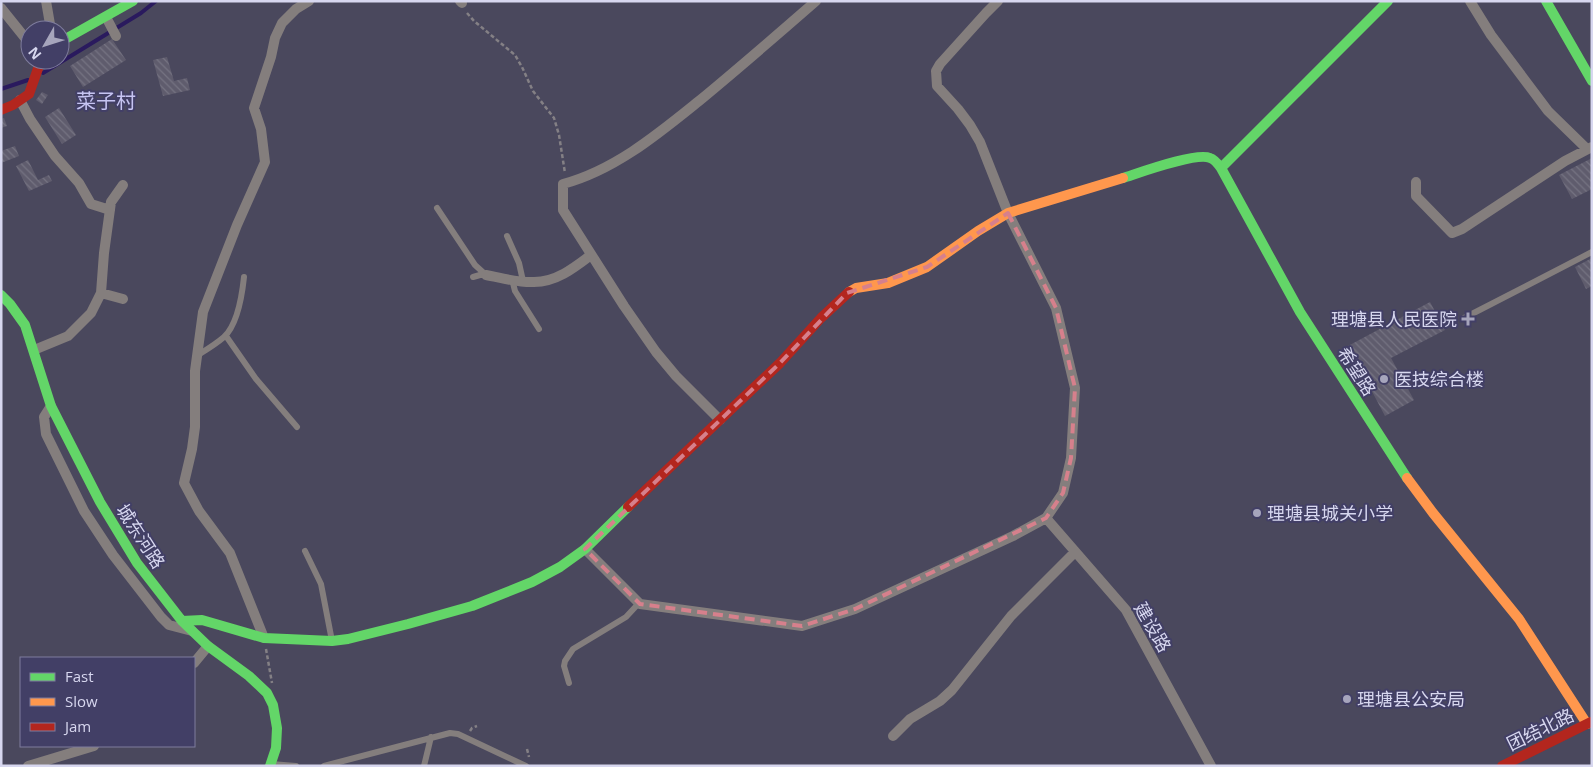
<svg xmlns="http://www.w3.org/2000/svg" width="1593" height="767" font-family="'Open Sans','Noto Sans SC',sans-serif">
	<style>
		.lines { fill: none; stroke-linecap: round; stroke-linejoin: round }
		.stream { stroke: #2a1a5e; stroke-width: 4 }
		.building { fill: url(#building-back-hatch) }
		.path { stroke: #848085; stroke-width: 2.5; stroke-dasharray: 4 2.5; stroke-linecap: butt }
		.lane { stroke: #847e7d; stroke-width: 6 }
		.street { stroke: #847e7d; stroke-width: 10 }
		.fast { stroke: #63d668; stroke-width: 10 }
		.slow { stroke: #ff974d; stroke-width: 10 }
		.jam { stroke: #b3261e; stroke-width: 10 }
		.marked { fill: none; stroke: #d6808c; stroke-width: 4; stroke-dasharray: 10 6; stroke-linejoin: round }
		.poi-dot { fill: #a6a5bc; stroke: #423f66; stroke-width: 2 }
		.labels { text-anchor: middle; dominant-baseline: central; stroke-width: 4; stroke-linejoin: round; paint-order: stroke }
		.poi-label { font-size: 18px; fill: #d7d7ef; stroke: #423f66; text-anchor: start }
		.street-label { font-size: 18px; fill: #d7d7ef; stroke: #423f66 }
		.quarter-label { font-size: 20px; fill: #c6c4f2; stroke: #423f66 }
	</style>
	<defs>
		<pattern id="building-back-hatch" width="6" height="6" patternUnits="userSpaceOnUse" patternTransform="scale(1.25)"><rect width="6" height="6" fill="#5f5c6d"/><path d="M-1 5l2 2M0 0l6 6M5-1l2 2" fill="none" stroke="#757382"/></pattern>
	</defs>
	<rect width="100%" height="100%" fill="#4a485d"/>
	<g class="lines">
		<path class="stream" d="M43,73l98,-60 15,-12
			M1,89l27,-9"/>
	</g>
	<path class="building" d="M112,39l14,21 -43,27 -13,-21z
		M167,57l7,24 13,-3 3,12 -27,6 -10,-36z
		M42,92l6,3 -6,9 -6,-4z
		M59,108l17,27 -14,9 -17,-27z
		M4,118l3,8 -6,2v-9z
		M15,146l4,10 -18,7v-12z
		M1592,158v31l-20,10 -13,-24z
		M28,160l10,20 11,-5 3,6 -23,10 -13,-25z
		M1592,258v28l-6,3 -11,-22z
		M1430,302l15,28 -54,28 23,42 -29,16 -37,-70z"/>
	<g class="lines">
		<path class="path" d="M467,13l7,8 41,34 7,12 11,24 21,27 5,17 6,38
			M266,649l6,34
			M470,731l2,-3 5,-2
			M527,749l2,8"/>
		<path class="lane" d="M437,208l38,57 11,10
			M507,236l12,27 4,18
			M473,277l7,-2h6
			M512,279l3,12 24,38
			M1464,318l128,-66
			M226,336l30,43 41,48
			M198,355c8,-5 18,-11 26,-18 14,-13 18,-41 20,-60
			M305,551l16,33 11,57
			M569,683l-5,-17 1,-5 8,-12 53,-32 13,-14
			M271,764l25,2
			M324,766l126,-33 8,1 68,32
			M424,766l7,-29"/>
		<path class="street" d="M46,1l5,29
			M460,1l2,2
			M1470,1l21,34 57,76 39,38
			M1,8l29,36
			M106,17l10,19
			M20,100l10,19 25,37 24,27 12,21 19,6
			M1416,182v14l36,37 10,-4 103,-68 27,-14
			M486,275c16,3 33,8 48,7 22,0 40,-14 57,-27
			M101,293l22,6
			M34,350l34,-14 23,-23 10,-20 3,-40 7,-51 12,-17
			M51,406l-7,11 2,17 38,77 29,44 48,62 8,8 23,6
			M720,420l-44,-44 -20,-24 -32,-46 -61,-96v-26c52,-14 95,-50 136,-83 40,-33 78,-66 117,-100
			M1046,518l80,92 85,156
			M585,549l55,55 162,22 53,-17 158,-73 33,-18 17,-25 8,-35 4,-70 -19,-80 -48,-95 -28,-71 -10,-17 -12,-16 -21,-23 -1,-15 4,-7 46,-51 12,-12
			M264,638l-34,-85 -31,-42 -15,-28 8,-34 3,-22v-56l8,-59 34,-87 28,-63 -4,-33 -7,-21 17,-51 4,-19 7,-15 14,-14 13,-8
			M194,663l14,-17
			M893,736l17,-17 30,-18 12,-11 59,-74 64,-64
			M28,766l66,-20"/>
		<path class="fast" d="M1546,1l46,80
			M60,42l73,-41
			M1221,168l167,-167
			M1123,178c16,-5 73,-26 87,-20 4,1 8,6 11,10l79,144 107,166
			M1,295l9,9 15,21 26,81 49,96 37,61 45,58 26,25 41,30 18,17 6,12 4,23 -1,20 -6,18
			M182,621l20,-1 62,18 68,3 16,-2 60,-15 64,-18 60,-24 28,-15 25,-18 43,-42"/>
		<path class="slow" d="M849,292l7,-4 32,-5 39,-16 51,-36 30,-18 115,-35
			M1407,478l26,35 86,106 68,105"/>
		<path class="jam" d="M1,110l12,-5 16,-11 12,-34
			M628,507l152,-144 41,-45 28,-26
			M1502,766l89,-44"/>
	</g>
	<path class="marked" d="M1008,213l48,95 19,80 -4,70 -8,35 -17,25 -191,91 -53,17 -162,-22 -55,-55 195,-186 67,-70 80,-26z"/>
	<g class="poi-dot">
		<path d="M1465.5 311.5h5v5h5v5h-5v5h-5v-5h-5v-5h5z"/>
		<circle cx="1384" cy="379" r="5"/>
		<circle cx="1257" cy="513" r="5"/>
		<circle cx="1347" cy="699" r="5"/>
	</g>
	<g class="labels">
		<g class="poi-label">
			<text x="1457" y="319" text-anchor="end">理塘县人民医院</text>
			<text x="1394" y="379">医技综合楼</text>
			<text x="1267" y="513">理塘县城关小学</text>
			<text x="1357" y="699">理塘县公安局</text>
		</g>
		<g class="street-label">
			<text transform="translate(1357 371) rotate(57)">希望路</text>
			<text transform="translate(141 536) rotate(57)">城东河路</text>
			<text transform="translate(1153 627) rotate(60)">建设路</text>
			<text transform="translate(1540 729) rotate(-26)">团结北路</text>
		</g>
		<g class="quarter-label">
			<text x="106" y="100">菜子村</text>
		</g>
	</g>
	<rect width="1593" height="767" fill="none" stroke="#d7d7ef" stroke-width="5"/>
	<rect x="20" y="657" width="175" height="90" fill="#423f66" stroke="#7e7c9d"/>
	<rect x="30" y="673" width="25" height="8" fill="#63d668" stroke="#7e7c9d"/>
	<text x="65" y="682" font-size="15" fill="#d7d7ef">Fast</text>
	<rect x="30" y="698" width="25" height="8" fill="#ff974d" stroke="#7e7c9d"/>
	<text x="65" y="707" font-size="15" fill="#d7d7ef">Slow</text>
	<rect x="30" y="723" width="25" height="8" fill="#b3261e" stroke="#7e7c9d"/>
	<text x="65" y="732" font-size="15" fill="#d7d7ef">Jam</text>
	<g transform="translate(45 45) rotate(231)"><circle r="24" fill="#423f66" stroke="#7e7c9d"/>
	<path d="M0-4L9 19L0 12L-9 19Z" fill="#a6a5bc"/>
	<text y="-8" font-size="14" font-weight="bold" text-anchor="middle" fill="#d7d7ef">N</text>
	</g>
</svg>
